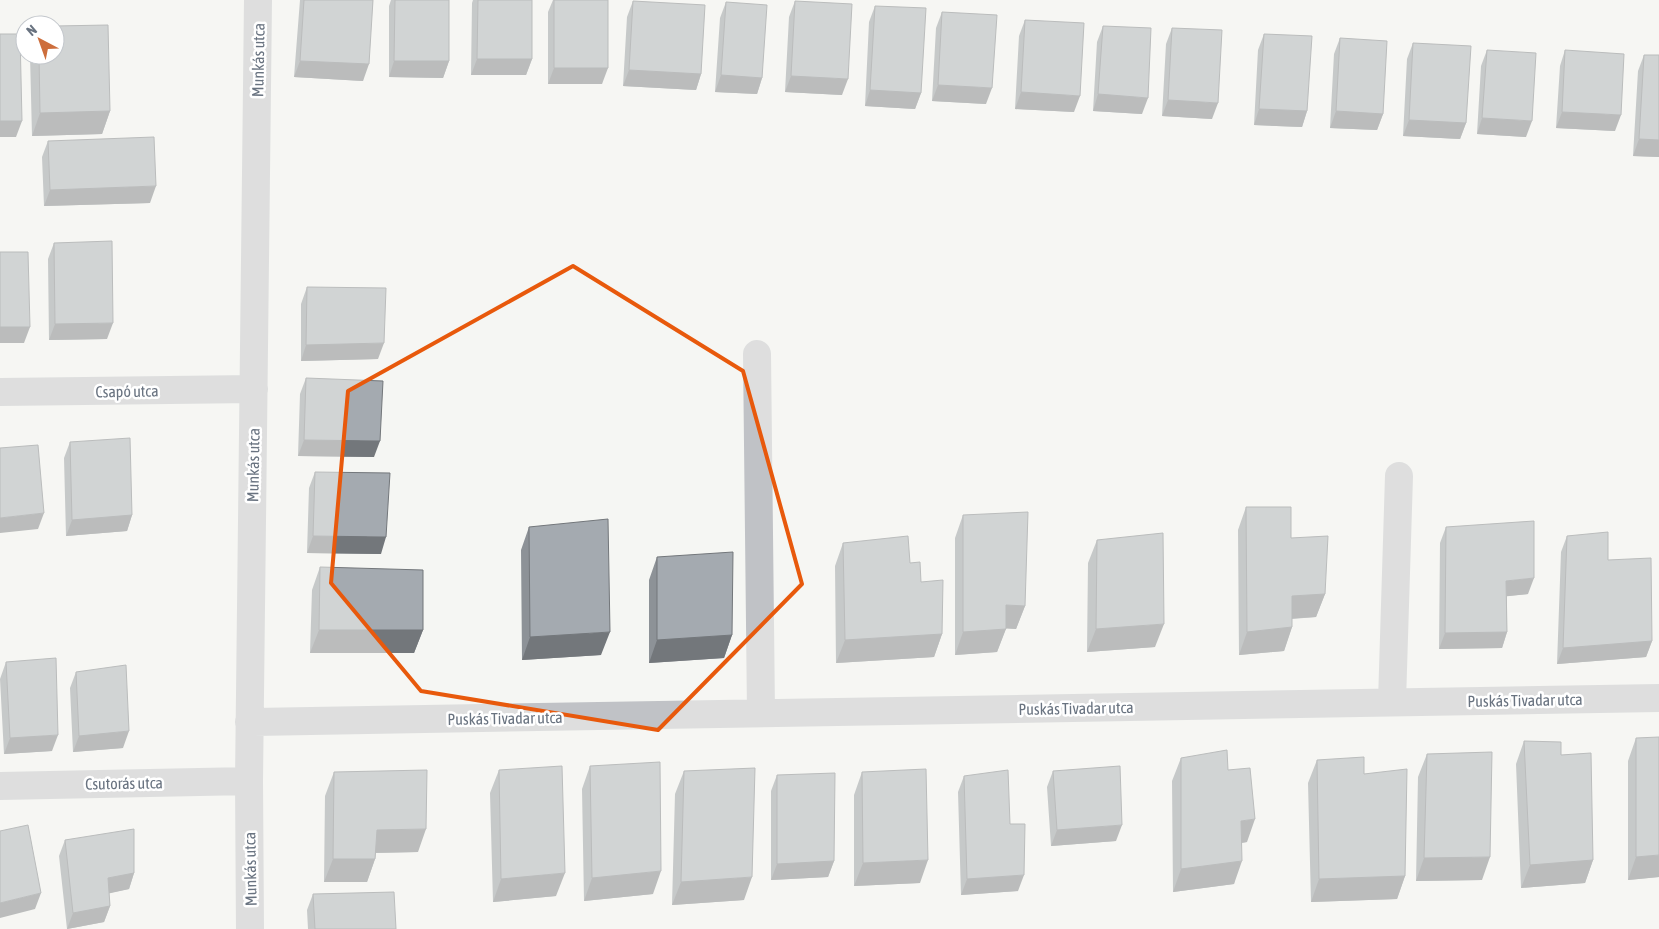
<svg xmlns="http://www.w3.org/2000/svg" width="1659" height="929" font-family="'Asap Condensed',sans-serif">
	<style>
		.lines { fill: none; stroke-linecap: round; stroke-linejoin: round }
		.minor { stroke: #c0c2c6; stroke-width: 28 }
		.wall { fill: #8d9297 }
		.shaded-wall { fill: #73777b }
		.building { fill: #a4aab0; stroke: #73777b }
		.marked { fill: none; stroke: #e8590c; stroke-width: 4; stroke-linejoin: round }
		.labels { text-anchor: middle; dominant-baseline: central; stroke-width: 5; stroke-linejoin: round; paint-order: stroke }
		.street-label { font-size: 16px; fill: #697380; stroke: #fff }
	</style>
	<rect width="100%" height="100%" fill="#f5f6f3"/>
	<g class="lines">
		<path class="minor" d="M757,354l4,359
			M0,392l254,-3
			M1392,702l7,-226
			M249,722l1410,-24
			M0,786l249,-5
			M250,929l-1,-148 9,-781"/>
	</g>
	<path class="wall" d="M300,0h73l-10,81 -69,-4z
		M391,0h58v61l-6,17 -54,-1v-71z
		M473,0h59v59l-6,16h-55l1,-72z
		M553,0h55l-6,84h-54v-72z
		M633,1l68,73 -5,16 -73,-4 4,-69z
		M795,1l47,94 -57,-3 4,-75z
		M726,2l36,76 -5,16 -42,-2 5,-74z
		M875,6l46,87 -6,16 -50,-3 4,-84z
		M942,12l44,92 -54,-3 4,-73z
		M1025,20l49,92 -59,-3 4,-73z
		M1103,26l39,88 -49,-3 4,-69z
		M1172,28l40,91 -50,-3 4,-72z
		M1264,34l43,77 -5,16 -48,-2 4,-75z
		M1340,38l43,76 -6,16 -47,-2 4,-74z
		M1413,43l53,80 -6,16 -57,-3 4,-77z
		M1487,50l39,87 -49,-3 4,-68z
		M1565,50l50,81 -59,-3 4,-62z
		M30,55h25l55,56 -8,23 -70,2z
		M1644,55h15v102l-26,-1 5,-85z
		M48,141l102,62 -106,3 -2,-49z
		M54,243l53,96 -58,1 -1,-81z
		M307,287l71,72 -77,2v-57z
		M306,378l68,79 -76,-1 2,-62z
		M70,442l62,73 -5,16 -61,5 -2,-78z
		M315,472l66,82 -74,-1 2,-65z
		M1246,507l45,31 34,56 -9,23 -24,2v8l-8,24 -45,4 -1,-125z
		M963,515l62,91 -9,23 -10,-1 -9,24 -42,3v-117z
		M529,527l72,128 -79,5 -1,-110z
		M1446,527l82,67 -21,2v36l-5,16 -63,1 1,-106z
		M1567,536l41,24 44,81 -6,16 -89,7 4,-112z
		M1097,540l58,107 -68,5 1,-89z
		M843,543l67,20 11,19 21,52 -8,23 -98,6 -1,-97z
		M657,557l75,78 -8,23 -75,5v-83z
		M320,567l103,63 -9,23h-104l2,-63z
		M6,662l46,89 -48,3 -4,-75z
		M76,672l47,76 -50,4 -3,-64z
		M1636,738l23,139 -31,3v-119z
		M1524,741l37,14 32,105 -8,23 -64,5 -5,-124z
		M1427,754l55,126 -66,1 2,-104z
		M1181,758l47,12 19,72 -5,1 -8,41 -61,8 -1,-111z
		M1317,760l47,14 41,102 -8,23 -86,3 -3,-119z
		M590,766l63,128 -69,7 -2,-112z
		M499,770l57,126 -63,6 -3,-109z
		M684,771l60,129 -72,5 3,-111z
		M1053,771l63,70 -65,5 -4,-59z
		M334,772l84,80 -42,1 -1,6 -8,23h-43l1,-86z
		M862,772l58,111 -66,3v-91z
		M777,775l57,86 -6,16 -57,3v-89z
		M964,776l46,48 8,67 -57,4 -3,-103z
		M65,840l69,33 -5,16 -20,4 1,13 -6,16 -37,7 -8,-73z
		M313,894l83,35h-88l-1,-19z"/>
	<path class="shaded-wall" d="M477,59h55l-6,16h-55z
		M300,61l69,3 -6,17 -69,-4z
		M394,61h55l-6,17 -54,-1z
		M554,68h54l-6,16h-54z
		M629,70l72,4 -5,16 -73,-4z
		M721,75l41,3 -5,16 -42,-2z
		M791,76l57,3 -6,16 -57,-3z
		M938,85l54,3 -6,16 -54,-3z
		M870,90l51,3 -6,16 -50,-3z
		M1021,92l59,4 -6,16 -59,-3z
		M1098,94l50,4 -6,16 -49,-3z
		M1168,100l50,3 -6,16 -50,-3z
		M1259,109l48,2 -5,16 -48,-2z
		M110,111l-8,23 -70,2 8,-23z
		M1336,111l47,3 -6,16 -47,-2z
		M1562,112l59,3 -6,16 -59,-3z
		M1482,118l50,3 -6,16 -49,-3z
		M1409,120l57,3 -6,16 -57,-3z
		M0,121h22l-6,16h-16z
		M1639,139l20,1v17l-26,-1z
		M156,186l-6,17 -106,3 6,-16z
		M113,323l-6,16 -58,1 6,-16z
		M0,327h30l-6,16h-24z
		M384,343l-6,16 -77,2 5,-16z
		M304,440l76,1 -6,16 -76,-1z
		M44,513l-6,16 -38,4v-15z
		M132,515l-5,16 -61,5 6,-16z
		M313,536l73,1 -5,17 -74,-1z
		M1534,578l-6,16 -28,3 6,-16z
		M1325,594l-9,23 -32,2 8,-23z
		M1006,605l19,1 -9,23 -18,-1z
		M1164,624l-9,23 -68,5 9,-23z
		M1292,627l-8,24 -45,4 8,-23z
		M1006,629l-9,23 -42,3 8,-23z
		M319,630h104l-9,23h-104z
		M610,632l-9,23 -79,5 8,-23z
		M1507,632l-5,16 -63,1 6,-16z
		M942,634l-8,23 -98,6 9,-23z
		M732,635l-8,23 -75,5 8,-23z
		M1652,641l-6,16 -89,7 6,-16z
		M129,731l-6,17 -50,4 6,-16z
		M58,735l-6,16 -48,3 6,-16z
		M1255,819l-8,23 -15,2 9,-23z
		M1122,825l-6,16 -65,5 6,-16z
		M426,829l-8,23 -50,1 9,-23z
		M1659,855v22l-31,3 8,-23z
		M1490,857l-8,23 -66,1 8,-23z
		M333,859h42l-8,23h-43z
		M928,860l-8,23 -66,3 9,-23z
		M1593,860l-8,23 -64,5 9,-23z
		M834,861l-6,16 -57,3 6,-16z
		M1242,861l-8,23 -61,8 8,-23z
		M661,871l-8,23 -69,7 8,-23z
		M134,873l-5,16 -27,6 6,-17z
		M565,873l-9,23 -63,6 8,-23z
		M1024,875l-6,16 -57,4 6,-16z
		M1405,876l-8,23 -86,3 8,-23z
		M752,877l-8,23 -72,5 9,-23z
		M41,893l-6,16 -35,9v-15z
		M110,906l-6,16 -37,7 6,-16z"/>
	<path class="building" d="M304,0h69l-4,64 -69,-3z
		M395,0h54v61h-55z
		M478,0h54v59h-55z
		M554,0h54v68h-54z
		M633,1l72,4 -4,69 -72,-4z
		M795,1l57,3 -4,75 -57,-3z
		M726,2l41,3 -5,73 -41,-3z
		M875,6l51,2 -5,85 -51,-3z
		M942,12l55,3 -5,73 -54,-3z
		M1025,20l59,3 -4,73 -59,-4z
		M108,25l2,86 -70,2 -1,-58h16v-29z
		M1103,26l48,2 -3,70 -50,-4z
		M1172,28l50,2 -4,73 -50,-3z
		M0,34h20l2,87h-22z
		M1264,34l48,2 -5,75 -48,-2z
		M1340,38l47,3 -4,73 -47,-3z
		M1413,43l58,3 -5,77 -57,-3z
		M1487,50l49,3 -4,68 -50,-3z
		M1565,50l59,4 -3,61 -59,-3z
		M1644,55h15v85l-20,-1z
		M154,137l2,49 -106,4 -2,-49z
		M112,241l1,82 -58,1 -1,-81z
		M0,252h28l2,75h-30z
		M307,287l79,1 -2,55 -78,2z
		M306,378l77,3 -3,60 -76,-1z
		M130,438l2,77 -60,5 -2,-78z
		M38,445l6,68 -44,5v-70z
		M315,472l75,1 -4,64 -73,-1z
		M1246,507h45v31l37,-2 -3,58 -33,2v31l-45,5z
		M1028,512l-3,94 -19,-1v24l-43,3v-117z
		M608,519l2,113 -80,5 -1,-110z
		M1534,521v57l-28,3 1,51 -62,1 1,-106z
		M1608,532v28l43,-2 1,83 -89,7 4,-112z
		M1163,533l1,91 -68,5 1,-89z
		M908,536l2,27 10,-1 1,20 22,-2 -1,54 -97,6 -2,-97z
		M733,552l-1,83 -75,5v-83z
		M320,567l103,3v60h-104z
		M56,658l2,77 -48,3 -4,-76z
		M126,665l3,66 -50,5 -3,-64z
		M1659,737v118l-23,2v-119z
		M1524,741l37,1v13l30,-2 2,107 -63,5z
		M1227,750l1,20 22,-2 5,51 -14,2 1,40 -61,8v-111z
		M1492,752l-2,105 -66,1 3,-104z
		M1364,757v17l43,-5 -2,107 -86,3 -2,-119z
		M660,762l1,109 -69,7 -2,-112z
		M562,766l3,107 -64,6 -2,-109z
		M1120,766l2,59 -65,5 -4,-59z
		M755,768l-3,109 -71,5 3,-111z
		M926,769l2,91 -65,3 -1,-91z
		M427,770l-1,59 -49,1 -2,29h-42l1,-87z
		M1008,770l2,54h15l-1,51 -57,4 -3,-103z
		M835,773l-1,88 -57,3v-89z
		M28,825l13,68 -41,10v-72z
		M134,829v44l-26,5 2,28 -37,7 -8,-73z
		M394,892l2,37h-81l-2,-35z"/>
	<path d="M0 0H1659V929H0ZM573,266l170,105 59,213 -144,146 -237,-39 -90,-108 17,-192z" fill="#f5f6f3" fill-opacity=".55" fill-rule="evenodd"/>
	<path class="marked" d="M573,266l170,105 59,213 -144,146 -237,-39 -90,-108 17,-192z"/>
	<g class="labels">
		<g class="street-label">
			<text transform="translate(258 60) rotate(-89)">Munkás utca</text>
			<text transform="translate(127 391) rotate(-1)">Csapó utca</text>
			<text transform="translate(253 465) rotate(-89)">Munkás utca</text>
			<text transform="translate(1525 700) rotate(-1)">Puskás Tivadar utca</text>
			<text transform="translate(1076 708) rotate(-1)">Puskás Tivadar utca</text>
			<text transform="translate(505 718) rotate(-1)">Puskás Tivadar utca</text>
			<text transform="translate(124 783) rotate(-1)">Csutorás utca</text>
			<text transform="translate(250 869) rotate(-91)">Munkás utca</text>
		</g>
	</g>
	<g transform="translate(40 40) rotate(319)"><circle r="24" fill="#ffffff" stroke="#c3c7cc"/>
	<path d="M0-4L9 19L0 12L-9 19Z" fill="#cd6e3c"/>
	<text y="-8" font-size="14" font-weight="bold" text-anchor="middle" fill="#697380">N</text>
	</g>
</svg>
